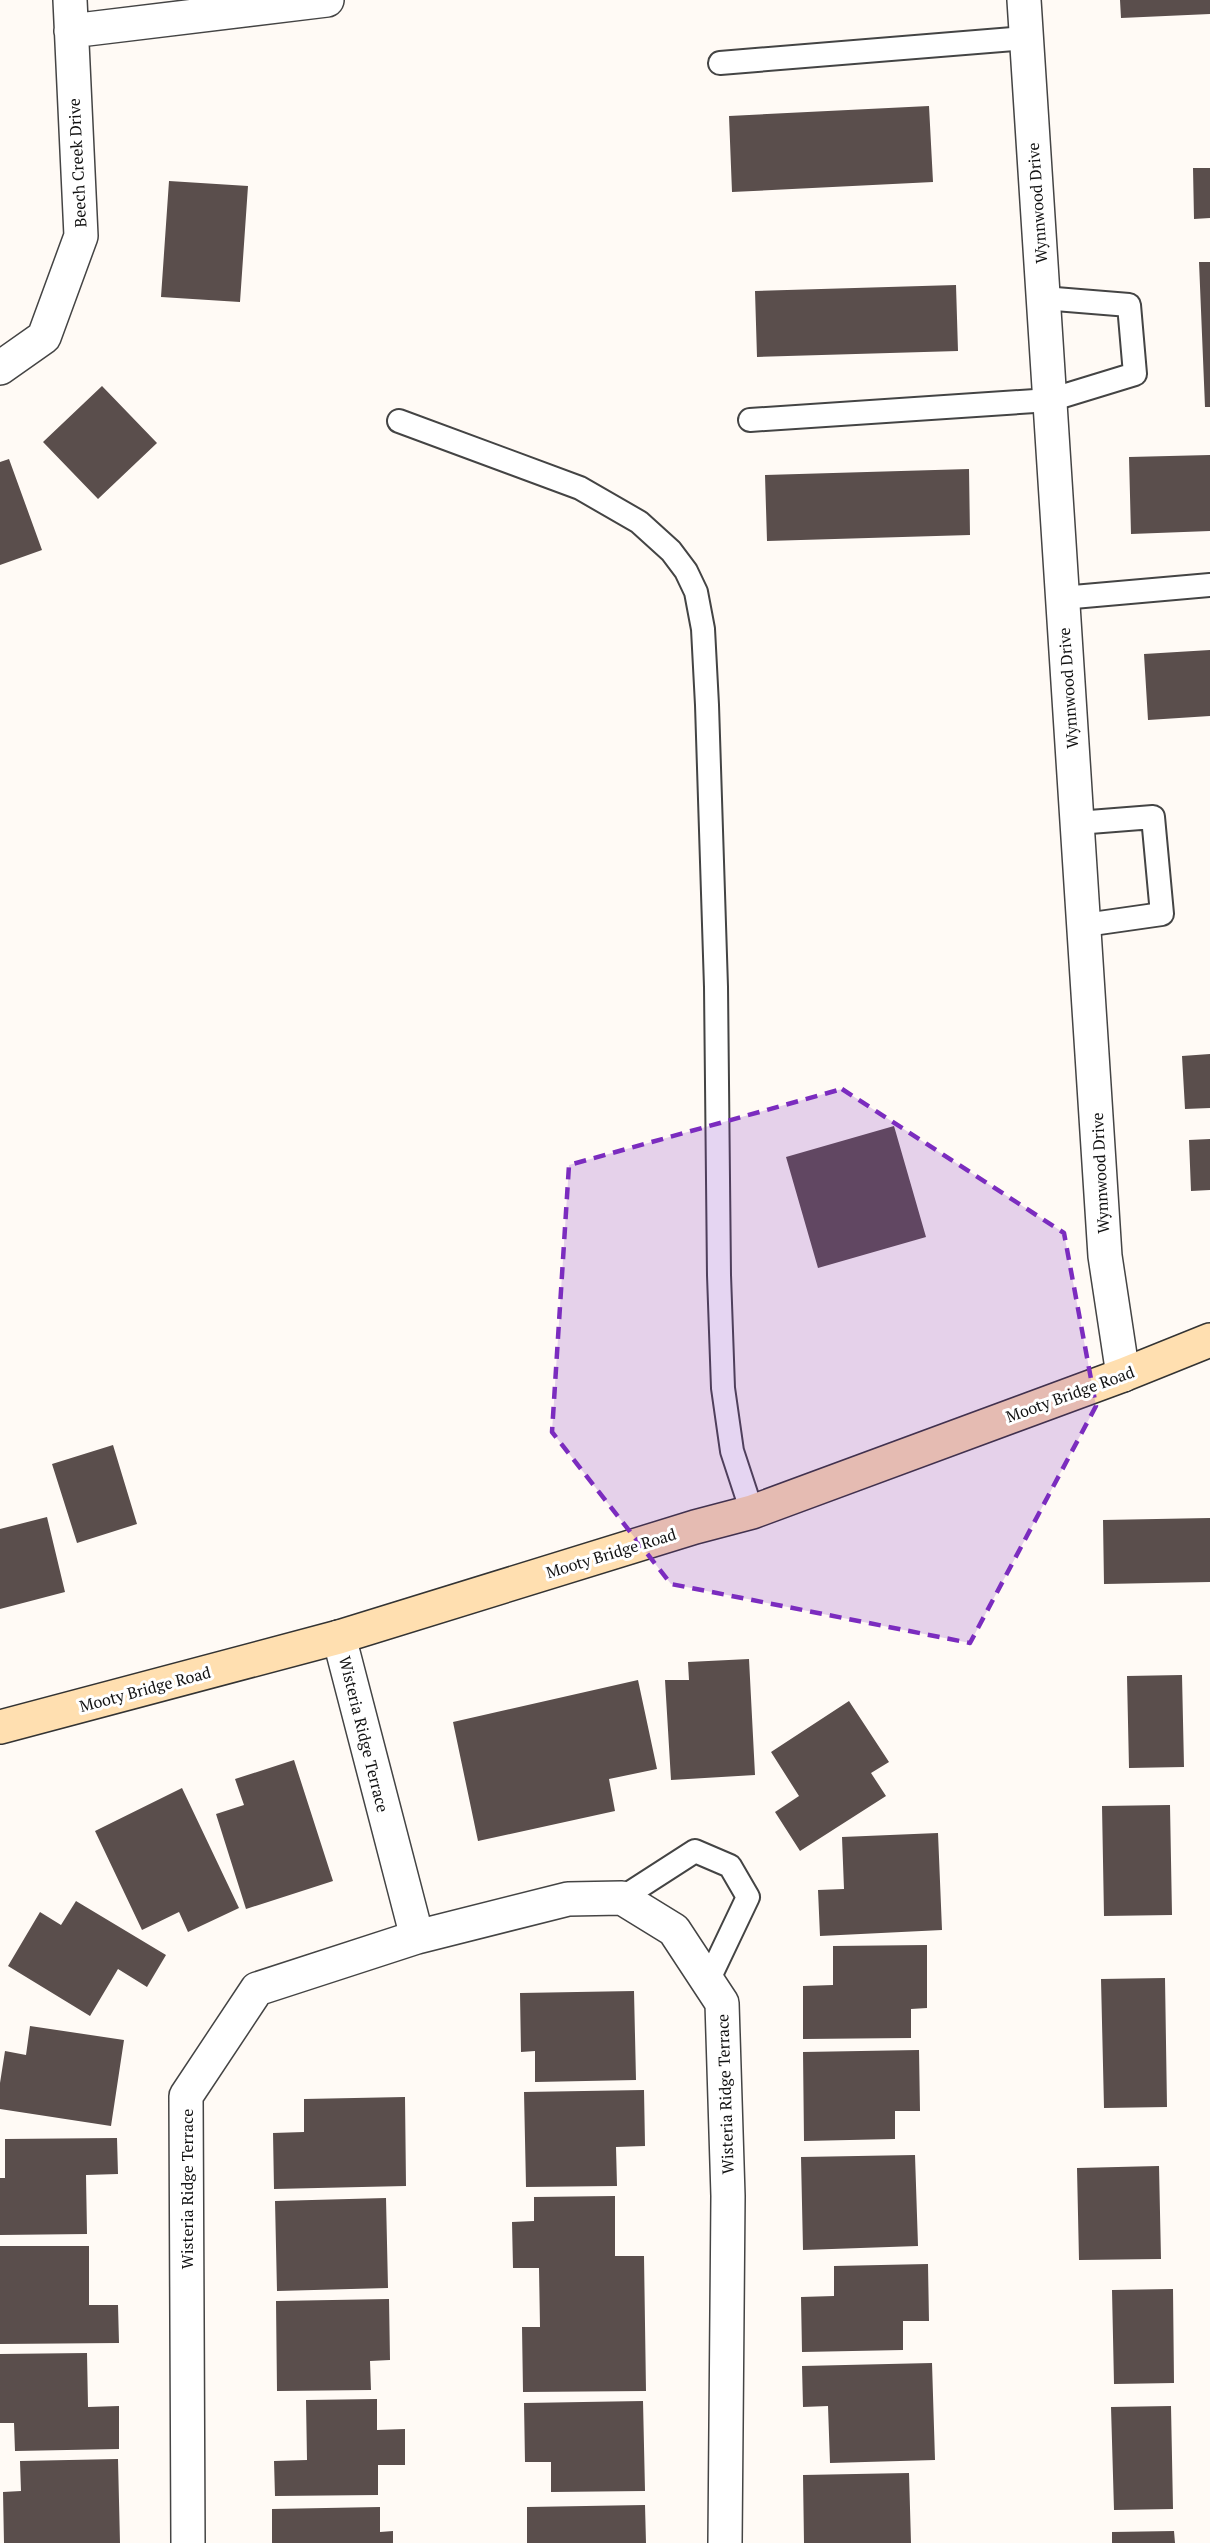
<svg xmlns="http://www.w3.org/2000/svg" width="1210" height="2543" font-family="'PT Serif',serif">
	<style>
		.building { fill: #5a4e4c }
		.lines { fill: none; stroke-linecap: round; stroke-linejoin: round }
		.service-casing { stroke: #444; stroke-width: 26 }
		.minor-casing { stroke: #444; stroke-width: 36 }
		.secondary-casing { stroke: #333; stroke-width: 36 }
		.service { stroke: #fff; stroke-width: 22 }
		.minor { stroke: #fff; stroke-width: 33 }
		.secondary { stroke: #ffdfb0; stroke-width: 33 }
		.marked { fill: #7b2cbf; fill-opacity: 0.2; stroke: #7b2cbf; stroke-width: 4.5; stroke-dasharray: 12 8; stroke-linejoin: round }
		.labels { text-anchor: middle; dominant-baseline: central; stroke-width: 6; stroke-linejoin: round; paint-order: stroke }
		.street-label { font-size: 16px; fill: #111; stroke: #fff }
	</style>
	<rect width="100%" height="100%" fill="#fffaf5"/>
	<path class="building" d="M1120,0h90v14l-89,4z
		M929,106l4,76 -201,10 -3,-76z
		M1193,168h17v50l-16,1z
		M169,181l79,5 -8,116 -79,-5z
		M1199,262h11v145h-5z
		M956,285l2,66 -201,6 -2,-66z
		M102,386l55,57 -59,56 -55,-57z
		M1210,455v76l-79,3 -2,-77z
		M9,459l33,91 -42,15v-103z
		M969,469l1,66 -203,6 -2,-66z
		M1210,650v66l-62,4 -4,-66z
		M1210,1054v54l-25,1 -3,-53z
		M894,1126l32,111 -108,31 -32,-111z
		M1210,1139v51l-19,1 -2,-51z
		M113,1445l24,79 -60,19 -25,-79z
		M47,1517l18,75 -65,17v-80z
		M1210,1518v64l-106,2 -1,-64z
		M749,1659l6,116 -84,5 -6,-100h24l-1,-18z
		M1182,1675l2,92 -55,1 -2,-92z
		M638,1680l19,89 -48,10 6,32 -137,30 -25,-119z
		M849,1701l40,61 -18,11 15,23 -86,55 -25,-39 24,-16 -28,-44z
		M294,1760l39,121 -87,28 -30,-95 28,-9 -9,-26z
		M182,1788l57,120 -51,24 -9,-20 -37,18 -47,-99z
		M1170,1805l2,110 -68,1 -2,-110z
		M938,1833l4,97 -122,6 -2,-46 26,-1 -2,-52z
		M76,1901l90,54 -19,32 -29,-18 -28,47 -82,-50 32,-54 21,13z
		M927,1945v63l-16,1v29l-108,1v-53l30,-1v-39z
		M1165,1978l2,129 -63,1 -3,-129z
		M634,1991l2,89 -101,2v-31l-14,1 -1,-59z
		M30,2026l94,14 -13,86 -111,-17v-26l5,-32 21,4z
		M919,2050l1,61h-25v28l-91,2 -1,-89z
		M644,2090l1,56 -29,1 1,39 -91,1 -2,-95z
		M405,2097l1,89 -132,3 -1,-56 31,-1v-33z
		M117,2138l1,36 -32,1 1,59 -87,1v-57h5v-39z
		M915,2155l3,91 -115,4 -2,-93z
		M1159,2166l2,93 -82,1 -2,-92z
		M615,2196v60h29l2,135 -123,1 -1,-65h18l-1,-59h-26l-1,-46 22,-1v-24z
		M386,2198l2,90 -111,3 -2,-90z
		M0,2246h89v59h29l1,38 -119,1z
		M928,2264l1,57h-26v29l-101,2 -1,-55 33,-1v-30z
		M1173,2289l1,94 -60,1 -2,-94z
		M389,2299l1,61 -20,1 1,29 -94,1 -1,-90z
		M87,2353l1,54 31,-1v43l-104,2 -1,-28h-14v-69z
		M932,2363l3,97 -105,3 -2,-57 -25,1 -1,-41z
		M377,2399v31l28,-1v36h-27v30l-103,1 -1,-35 33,-1 -1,-60z
		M643,2401l2,90 -94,1v-30h-26l-1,-59z
		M1171,2406l2,103 -59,1 -3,-103z
		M118,2459l2,84h-116l-1,-51 18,-1 -1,-30z
		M909,2473l2,70h-107l-1,-68z
		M645,2505l1,38h-119v-36z
		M380,2507v25l13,-1v12h-121v-34z
		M1174,2531l1,12h-63v-11z"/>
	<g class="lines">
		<defs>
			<path id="service" d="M720,63l306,-25
				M750,420l300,-20 85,-26 -6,-69 -86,-7
				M399,421l181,67 59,34 32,29 15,20 10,21 7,37 4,76 9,282 3,288 4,113 9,63 20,61
				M1062,598l148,-13
				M1077,823l76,-6 9,97 -77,11
				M622,1898l73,-47 35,15 18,31 -40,84"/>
			<path id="minor" d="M1024,0l81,1256 18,119
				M71,31l256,-31
				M0,368l44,-31 37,-101 -11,-236
				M339,1637l78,300
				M188,2543l-2,-447 71,-107 160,-52 151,-38 54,-1 52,32 48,73 6,193 -3,347"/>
			<path id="secondary" d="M0,1727l339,-90 356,-110 57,-15 371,-137 87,-35"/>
		</defs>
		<use href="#service" class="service-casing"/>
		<use href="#minor" class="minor-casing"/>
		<use href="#secondary" class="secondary-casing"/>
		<use href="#service" class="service"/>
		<use href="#minor" class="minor"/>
		<use href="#secondary" class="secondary"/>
	</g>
	<path class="marked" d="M842,1089l222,144 32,173 -126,237 -299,-59 -119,-152 17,-267z"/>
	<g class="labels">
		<g class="street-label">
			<text transform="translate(77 163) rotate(-93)">Beech Creek Drive</text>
			<text transform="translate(1037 203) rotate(-94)">Wynnwood Drive</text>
			<text transform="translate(1068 688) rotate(-94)">Wynnwood Drive</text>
			<text transform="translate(1100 1173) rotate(-93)">Wynnwood Drive</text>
			<text transform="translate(1070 1394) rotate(-20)">Mooty Bridge Road</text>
			<text transform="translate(611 1553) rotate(-17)">Mooty Bridge Road</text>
			<text transform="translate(145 1689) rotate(-15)">Mooty Bridge Road</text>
			<text transform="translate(364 1734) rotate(76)">Wisteria Ridge Terrace</text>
			<text transform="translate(725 2094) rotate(-92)">Wisteria Ridge Terrace</text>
			<text transform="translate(187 2189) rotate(-90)">Wisteria Ridge Terrace</text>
		</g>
	</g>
</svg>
